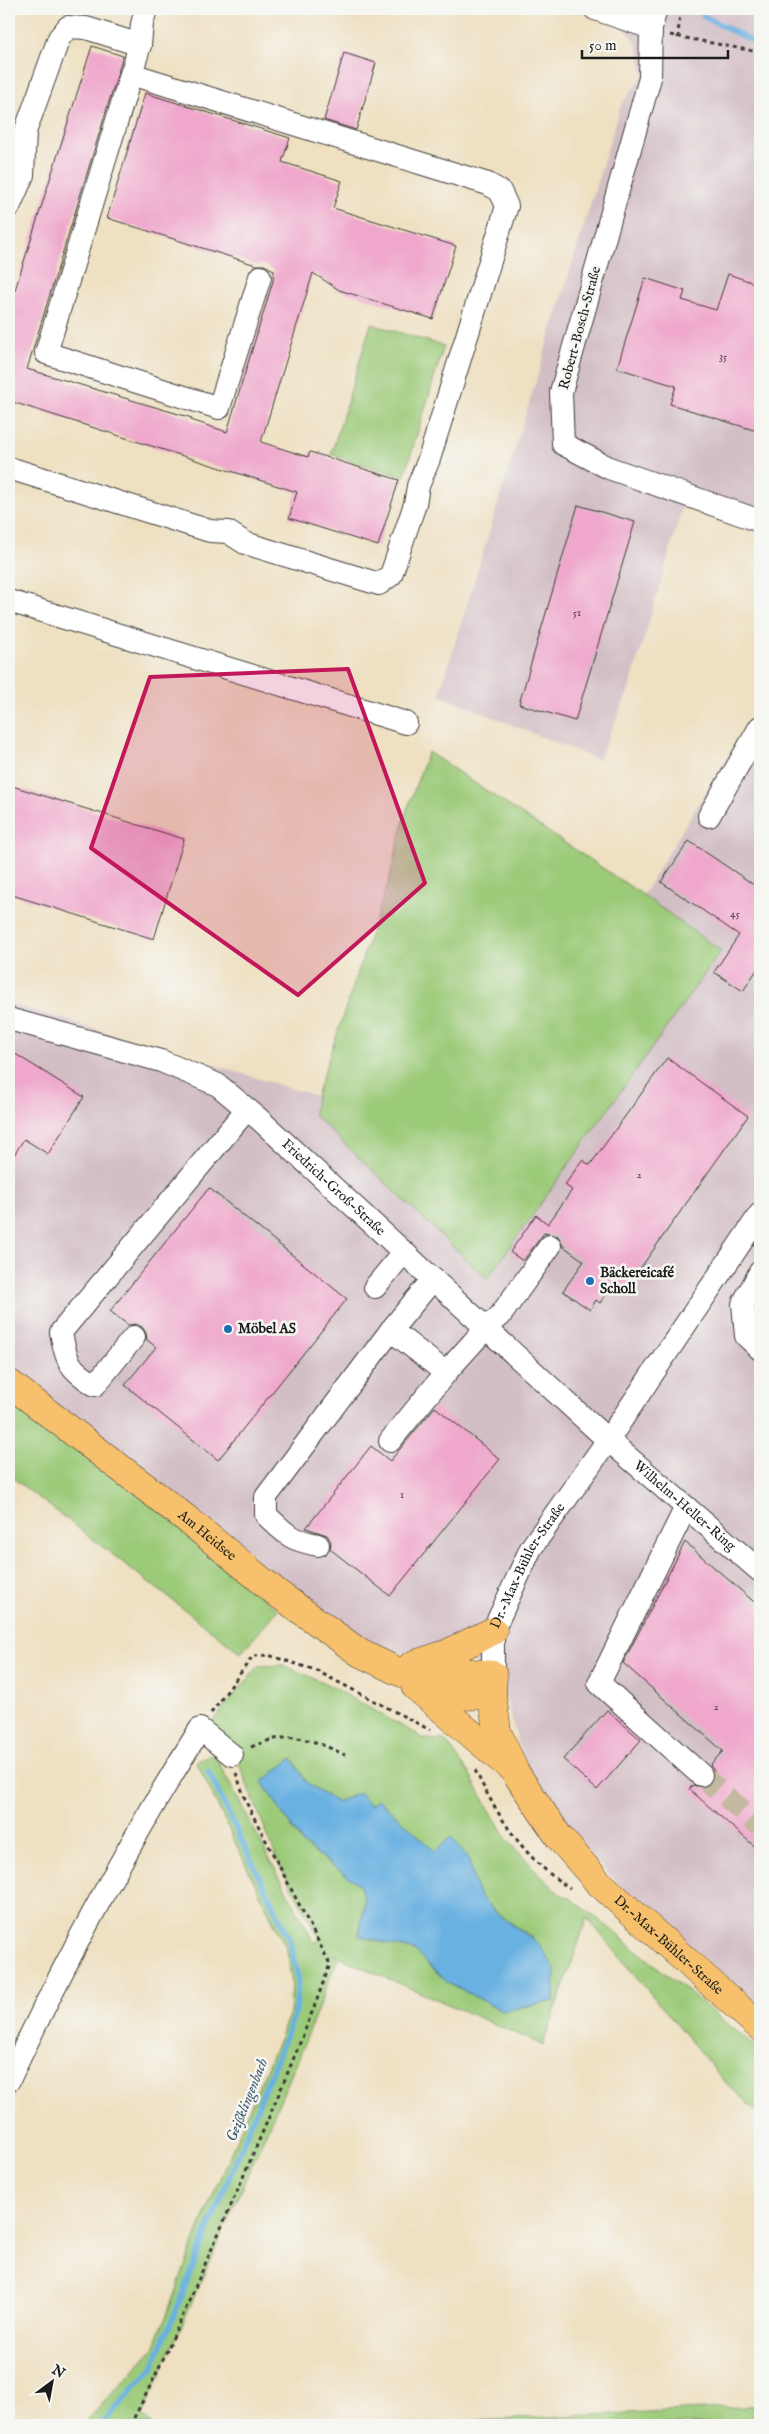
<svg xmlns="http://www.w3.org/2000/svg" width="769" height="2434" font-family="'IM FELL English',serif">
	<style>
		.industrial { fill: #d2bec5 }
		.green { fill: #9bca78; stroke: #5c734a; fill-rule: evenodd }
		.water { fill: #69b1e1; stroke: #42667e }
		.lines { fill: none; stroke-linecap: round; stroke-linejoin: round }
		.stream { stroke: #69b1e1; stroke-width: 5.5 }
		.building { fill: #efa8cc }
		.minor-tunnel { stroke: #c4b9a0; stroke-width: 22; stroke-dasharray: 22 11; stroke-linecap: butt }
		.minor-casing { stroke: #3c3935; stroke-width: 24 }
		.major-casing { stroke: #3c3935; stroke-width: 29 }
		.path { stroke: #3c3935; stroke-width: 3; stroke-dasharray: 4 4; stroke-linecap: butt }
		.minor { stroke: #fff; stroke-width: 22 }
		.major { stroke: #f7c06c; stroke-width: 28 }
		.marked { fill: #c2185b; fill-opacity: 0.2; stroke: #c2185b; stroke-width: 4; stroke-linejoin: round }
		.poi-dot { fill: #1f6fb2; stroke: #f6f6f2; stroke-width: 2 }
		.labels { text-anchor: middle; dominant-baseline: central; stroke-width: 5; stroke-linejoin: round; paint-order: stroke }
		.number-label { font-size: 11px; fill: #513f48 }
		.street-label { font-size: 14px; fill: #1c1c1c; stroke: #f6f6f2 }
		.poi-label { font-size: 14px; font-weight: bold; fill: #1c1c1c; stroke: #f6f6f2; text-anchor: start }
		.water-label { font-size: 15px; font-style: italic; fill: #3b586b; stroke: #f6f6f2 }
	</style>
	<rect width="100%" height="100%" fill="#f6f6f2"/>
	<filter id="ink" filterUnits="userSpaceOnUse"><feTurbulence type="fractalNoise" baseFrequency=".02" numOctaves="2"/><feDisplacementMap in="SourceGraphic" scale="10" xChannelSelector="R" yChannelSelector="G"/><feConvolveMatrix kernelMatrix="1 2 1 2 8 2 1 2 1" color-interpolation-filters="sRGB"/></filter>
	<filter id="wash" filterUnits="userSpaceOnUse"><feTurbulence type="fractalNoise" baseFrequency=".0096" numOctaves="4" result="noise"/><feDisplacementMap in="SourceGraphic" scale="20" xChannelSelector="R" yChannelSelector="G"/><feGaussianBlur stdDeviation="1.12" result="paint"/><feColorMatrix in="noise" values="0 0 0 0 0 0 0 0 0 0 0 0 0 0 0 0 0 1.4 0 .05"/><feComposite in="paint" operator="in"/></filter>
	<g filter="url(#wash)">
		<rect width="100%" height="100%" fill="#eee0c1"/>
		<path class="industrial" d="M542,9h218v524l-77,-28 -54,185 -31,70 -159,-65 182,-590 22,-30 -6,-31 -7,-10 -14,-11 -42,-14 -27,2z
			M760,702v1305l-138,-119 -53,-54 -45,-68 -19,-74 -13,-4 -35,-47 -61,14 -51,-26 -119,-95 -217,-164v-367l307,93 73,-216 17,-68 22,-60 215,143z"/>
		<path class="green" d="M371,324l73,22 -40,131 -73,-22z
			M428,752l215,143 78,56 -234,328 -173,-164 2,-19 73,-216 17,-68z
			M9,1401l142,103 127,106 -37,43 -232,-178z
			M283,1665l40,17 102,57 20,1 23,32 38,66 39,42 16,15 8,2 29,22 162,131v65l-35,-33 -138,-164 -44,127 -189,-81 -19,-10 3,4 -39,99 -157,359 11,9h-70l71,-77 50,-132 86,-203 2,-30 -5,-33 -91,-189 18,-7 100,188 7,-2 -42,-76 -49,-123 -20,-17 49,-58zM292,1758l14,24 30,20 24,-9 10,14 8,-8 57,53 16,-15 19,24 4,22 6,13 15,16 37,25 -29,74 -55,-28 -33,-32 -56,-15 6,-35 -6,-17 -56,-40 -41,-62z
			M760,2404v20l-364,1 347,-18z"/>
		<path class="water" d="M292,1758l14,24 30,20 24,-9 10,13 8,-7 57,52 16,-14 19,24 4,22 6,13 15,16 43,31 17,26 -1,32 -51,10 -55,-28 -33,-32 -56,-15 6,-35 -6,-17 -56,-40 -41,-62z"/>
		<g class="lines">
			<path class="stream" d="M703,16l57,29
				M101,2425l52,-58 143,-356 2,-34 -9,-39 -81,-167"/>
		</g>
		<g id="blocks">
			<path class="building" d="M92,46l31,10 -96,313 165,49 -1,2 36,12 46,-151 1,-11 -10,-5h-8l-149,-47 38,-125 145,45 -8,24 60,19 -9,27 123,38 -23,73 -94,-29 -26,-17 -52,169 47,15 2,-5 89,28 -21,66 -89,-28 8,-26 -288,-91v-92z
				M344,53l32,10 -20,67 -32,-10z
				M728,274l32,11v147l-90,-28 6,-18 -59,-18 28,-90 40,13 -3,9 34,10z
				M578,505l57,17 -60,199 -56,-17z
				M12,786l172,53 -30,100 -145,-45v-98z
				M689,841l71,48v76l-17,26 -29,-19 25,-37 -78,-53z
				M9,1050l75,47 -36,57 -24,-15 -15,24z
				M667,1058l81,58 -123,174 -11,-8 -14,21 -4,-3 -6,10 -27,-19 21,-30 -21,-15 -5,-10 -14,-3 -21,28 -13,-9 26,-37 12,9 24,-34 -7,-5 17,-25 8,5z
				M209,1188l138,111 -129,161 -93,-75 31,-38 -9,-7 -1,-7 -4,-6 -6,-3 -8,1 -18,-14z
				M435,1407l65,52 -110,137 -60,-47 1,-7 -4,-7 -21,-7 65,-82 19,15z
				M685,1542l75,65v244l-71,-62 4,-4 12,3 6,-5 3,-12 -4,-6 13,-14 -100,-88z
				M607,1710l34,30 -44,50 -34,-31z"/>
		</g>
	</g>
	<g filter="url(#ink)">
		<use href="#blocks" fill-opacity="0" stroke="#3c3935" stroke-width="1"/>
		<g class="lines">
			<path class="minor-tunnel" d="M701,1775l59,51"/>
			<defs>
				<g id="minor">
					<path d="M146,9l-4,15 -2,21 -94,308 173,55 41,-131"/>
					<path d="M595,9l56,19"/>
					<path d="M656,9l-5,19 -1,50 -89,314 2,52 46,24 151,53"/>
					<path d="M9,207l14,-32 2,-43 34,-94 9,-11 18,1 54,17"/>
					<path d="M9,468l201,63 18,1 17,11 134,41 12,-9 24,-71 3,-18 11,-27 78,-253 -7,-15 -12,-7 -357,-110"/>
					<path d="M9,601l397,122"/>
					<path d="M709,816l51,-89"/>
					<path id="s1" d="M9,1019l152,42 57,24 41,34 340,313 161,139"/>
					<path d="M760,1272l-17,32 3,32 14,13"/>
					<path d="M433,1279l-42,51 55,43"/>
					<path d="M375,1287l29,-35"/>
					<path d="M134,1337l-39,48c-26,-16 -29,-24 -34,-53l186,-223"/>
					<path d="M390,1441l59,-72 37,-41 14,-12 50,-70"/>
					<path d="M686,1507l-87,176 102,92"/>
					<path d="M318,1545c-29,-6 -31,-10 -52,-30v-18l125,-167"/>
					<path id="s2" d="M493,1675v-44l38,-83 77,-108 152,-226"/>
					<path d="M9,2080c57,-121 120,-238 191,-351l32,26"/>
				</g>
				<g id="major">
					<path id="s3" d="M9,1383l174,133 94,77 83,60 37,18 64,25 31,-1"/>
					<path d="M412,1665l34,-11 47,-23"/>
					<path id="s4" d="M418,1675l43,-3 32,3 -1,20 5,36 18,41 44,65 39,45 162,145"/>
					<path d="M415,1686l95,81"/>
				</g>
			</defs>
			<use href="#minor" class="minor-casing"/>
			<use href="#major" class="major-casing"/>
			<path class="path" d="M670,35l83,16 7,6
				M678,38l2,-29
				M211,1713l42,-57 15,-1 47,15 115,60
				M251,1747c39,-17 58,-9 94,8
				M475,1770c22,45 50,91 95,118
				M130,2425c36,-66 64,-137 95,-206 36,-84 74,-168 105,-255l-84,-162 -10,-29"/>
			<use href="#minor" class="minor"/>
			<use href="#major" class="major"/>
		</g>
	</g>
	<path class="marked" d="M348,669l77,214 -127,112 -207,-147 59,-171z"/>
	<g class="poi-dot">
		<circle cx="590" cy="1281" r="5"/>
		<circle cx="228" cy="1329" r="5"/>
	</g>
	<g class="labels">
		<g class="number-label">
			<text x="723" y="357">35</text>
			<text x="577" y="613">51</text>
			<text x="735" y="914">45</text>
			<text x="639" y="1175">2</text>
			<text x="402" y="1495">1</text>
			<text x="716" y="1707">2</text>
		</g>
		<g class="street-label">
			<text transform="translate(580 328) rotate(-75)">Robert-Bosch-Straße</text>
			<text stroke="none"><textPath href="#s1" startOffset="374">Friedrich-Groß-Straße</textPath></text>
			<text stroke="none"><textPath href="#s1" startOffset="848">Wilhelm-Heller-Ring</textPath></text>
			<text stroke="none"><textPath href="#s3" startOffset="250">Am Heidsee</textPath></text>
			<text stroke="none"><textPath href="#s2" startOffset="118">Dr.-Max-Bühler-Straße</textPath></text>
			<text stroke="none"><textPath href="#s4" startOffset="409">Dr.-Max-Bühler-Straße</textPath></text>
		</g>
		<g class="poi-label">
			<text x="600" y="1273">Bäckereicafé<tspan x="600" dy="16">Scholl</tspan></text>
			<text x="238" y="1329">Möbel AS</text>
		</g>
		<g class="water-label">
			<text transform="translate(247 2100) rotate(-68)">Geißklingenbach</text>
		</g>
	</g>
	<rect width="769" height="2434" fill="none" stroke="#f6f6f2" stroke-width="30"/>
	<g transform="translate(52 2382) rotate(32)" stroke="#f6f6f2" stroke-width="4" paint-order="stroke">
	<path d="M0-4L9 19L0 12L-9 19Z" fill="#1c1c1c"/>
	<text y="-8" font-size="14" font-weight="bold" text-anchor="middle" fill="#1c1c1c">N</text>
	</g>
	<path d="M582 50v8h146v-8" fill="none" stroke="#1c1c1c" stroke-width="2.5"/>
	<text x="589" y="50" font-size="15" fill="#1c1c1c" stroke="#f6f6f2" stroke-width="4" paint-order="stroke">50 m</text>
</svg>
